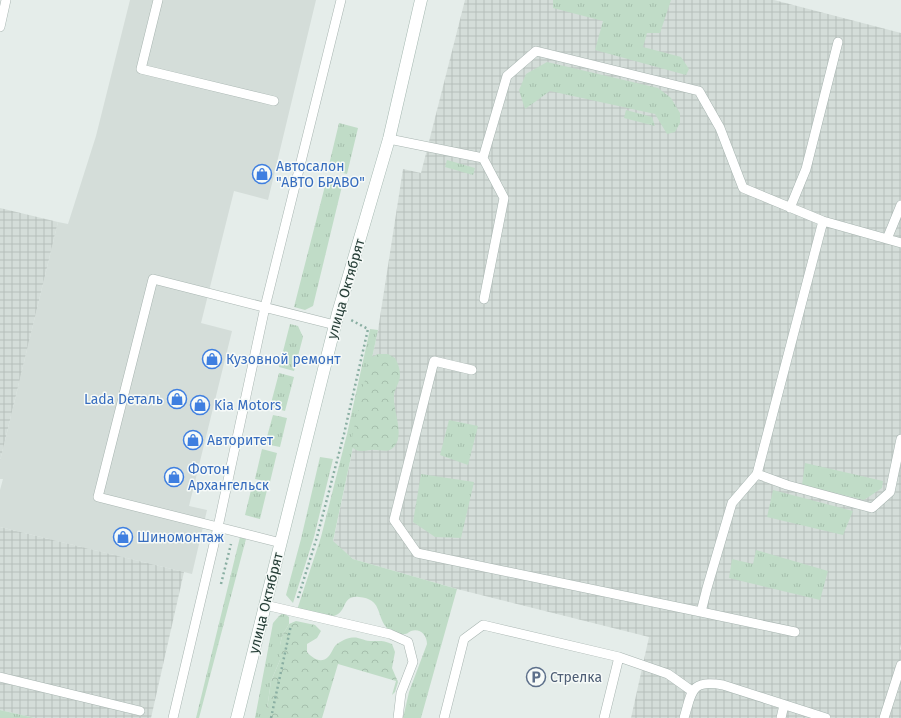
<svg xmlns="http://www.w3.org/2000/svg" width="901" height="718" font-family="'Fira Sans',sans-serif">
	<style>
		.built { fill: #d4ddd9 }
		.industrial { fill: url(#industrial-grid) }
		.grass { fill: url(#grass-tufts) }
		.forest { fill: url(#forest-crowns) }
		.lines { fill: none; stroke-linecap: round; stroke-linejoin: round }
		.lane-casing { stroke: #a8b5b1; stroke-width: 10 }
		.secondary-casing { stroke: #a5b8b1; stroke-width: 13 }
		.path { stroke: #89aea2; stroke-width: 2.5; stroke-dasharray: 2 3; stroke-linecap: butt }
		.lane { stroke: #fff; stroke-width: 9 }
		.secondary { stroke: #fff; stroke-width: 12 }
		.labels { text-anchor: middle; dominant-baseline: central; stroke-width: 3; stroke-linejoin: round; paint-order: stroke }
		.shop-label { font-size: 14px; fill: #366cbe; stroke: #f6faf8; text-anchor: start }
		.street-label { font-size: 14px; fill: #263e37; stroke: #f6faf8 }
		.service-label { font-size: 14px; fill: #4e5e75; stroke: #f6faf8; text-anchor: start }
	</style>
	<defs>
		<pattern id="industrial-grid" width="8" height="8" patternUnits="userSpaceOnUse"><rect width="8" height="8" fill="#d4ddd9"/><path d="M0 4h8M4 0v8" fill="none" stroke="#b6bfbb"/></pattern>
		<pattern id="grass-tufts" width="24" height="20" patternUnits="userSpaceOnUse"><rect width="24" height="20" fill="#c0dcc7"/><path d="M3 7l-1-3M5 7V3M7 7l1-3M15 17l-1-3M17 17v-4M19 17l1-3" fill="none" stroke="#a5beac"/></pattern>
		<pattern id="forest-crowns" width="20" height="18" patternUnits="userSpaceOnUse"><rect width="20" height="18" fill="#c0dcc7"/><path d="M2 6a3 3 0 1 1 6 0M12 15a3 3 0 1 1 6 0" fill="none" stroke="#a5beac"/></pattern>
	</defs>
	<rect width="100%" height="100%" fill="#e5edea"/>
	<path class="built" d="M130,0h186l-48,200 -34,-9 -33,132 31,8 -43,175 18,4 -15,64 -192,-47v-37l3,-11h-3v-18l58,-239 10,2 28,-88z"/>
	<path class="industrial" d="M465,0h309l127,33v611l-1,5 1,1v68h-270l18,-81 -192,-48 -104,-30 -20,-17 45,-212 25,-161 18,4z
		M0,208l58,14 -58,239z
		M0,527l184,45 -33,146h-116l-35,-8z"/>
	<path class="grass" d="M553,0h118l-11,33h-13l-4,14 38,10 8,12 -3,6 -91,-25 8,-29 -50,-13z
		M547,62l111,26 13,10 9,15v10l-5,9 -8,2 -12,-20 -105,-23 -25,18 -6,-19 7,-16z
		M626,110l26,7 3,9 -31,-8z
		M339,123l19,5 -11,46 -19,-5z
		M447,160l28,8 -2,7 -28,-8z
		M326,182l16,4 -29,120 -8,4 -11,-3z
		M290,324l8,2 5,11 -9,34 -15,-4z
		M370,329l8,1 -45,211 20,18 104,30 -36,129h-18l6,-26 18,-48c0,-9 -7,-16 -16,-13 -4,2 -2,2 -6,3 -4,1 -12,0 -15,-2 -2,-1 -3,-4 -4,-5 -10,-13 -4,-28 -27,-30 -18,-2 -11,15 -25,19 -6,2 -29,-5 -36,-7v-2l23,-70 26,-103z
		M279,373l15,4 -9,34 -15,-4z
		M273,415l14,3 -7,29 -15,-3z
		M449,420l29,6 -10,39 -28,-10z
		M262,449l15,4 -7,29 -15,-3z
		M320,457l13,2 -19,78 -21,66 -7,-8 15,-56z
		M805,463l78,18 -1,7 -18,12 -62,-15z
		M421,474l53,8 -13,56 -26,-1 -22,-15z
		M252,486l15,4 -7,29 -15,-4z
		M773,490l80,21 -10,24 -76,-18z
		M240,537l6,2 -47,179h-3z
		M756,550l72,21 -8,29 -91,-22 3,-19 21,5z
		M282,614h3l4,3v7l-7,12 -2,9v15l-9,21 -4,28v9h-12l18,-95 6,-7z
		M0,710l35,8h-35z"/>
	<path class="forest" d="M378,354h10l7,4c3,5 5,11 5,17 0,8 -6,14 -6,21 -1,15 11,39 0,51 -6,7 -15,2 -23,3 -8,1 -14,3 -20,-4v-4l5,-23 4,-15v-10l7,-19 1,-11 4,-7z
		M296,621l19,4 6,6 -4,7 -10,6v8c5,6 14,12 21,5 4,-4 5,-10 9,-13 3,-2 6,-4 9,-5 12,-4 14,1 24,2 10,0 13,-1 22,3l3,8 -3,16 6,14 -3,10 -3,3 4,-14 -58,-17 -16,54h-55v-9l4,-28 9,-21v-15l2,-9 7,-12z"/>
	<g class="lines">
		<defs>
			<path id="lane" d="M158,0l-17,69 133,32
				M0,27l6,-27
				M389,139l94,19 21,40 -20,101
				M483,158l24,-82 29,-25 163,40 21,37 23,60 80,33 78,22
				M790,208l16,-39 32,-127
				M823,221l-66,253 30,11 85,23 18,-16 11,-53
				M887,239l14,-34
				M472,370l-38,-9 -40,159 23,33 284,59 6,-24 25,-85 25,-29
				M281,543l-183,-46 55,-218 182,46
				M265,605l125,29 18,8 5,20 -12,31 -3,25
				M701,612l94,20
				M619,657l49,17 24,17
				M0,677l140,34
				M173,718l45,-191 47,-220 76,-307
				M444,718l20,-79 19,-14 136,32 -15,61
				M684,718c8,-26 6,-39 39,-33l103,33
				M781,718l3,-13
				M884,718l17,-53"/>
			<path id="secondary" d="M237,718l101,-405 51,-174 32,-139"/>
		</defs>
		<use href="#lane" class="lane-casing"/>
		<use href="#secondary" class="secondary-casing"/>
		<path class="path" d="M221,584l10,-40
			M298,598l19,-61 27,-103 24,-105 -17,-9
			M271,718l20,-93"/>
		<use href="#lane" class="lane"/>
		<use href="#secondary" class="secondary"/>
	</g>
	<defs>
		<symbol id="shop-ring" viewBox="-11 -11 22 22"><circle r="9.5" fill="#f6faf8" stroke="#3f7fe0" stroke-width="1.5"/><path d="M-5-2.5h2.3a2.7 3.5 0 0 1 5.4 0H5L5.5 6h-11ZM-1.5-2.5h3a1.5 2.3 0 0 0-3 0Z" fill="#3f7fe0"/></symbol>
		<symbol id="parking-ring" viewBox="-11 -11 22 22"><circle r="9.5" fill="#f6faf8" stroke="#5c6f8a" stroke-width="1.5"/><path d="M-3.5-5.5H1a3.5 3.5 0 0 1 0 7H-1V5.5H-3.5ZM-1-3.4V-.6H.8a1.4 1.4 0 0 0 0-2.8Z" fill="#5c6f8a"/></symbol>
	</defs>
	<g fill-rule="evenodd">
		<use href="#shop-ring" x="251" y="163" width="22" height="22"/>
		<use href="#shop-ring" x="201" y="348" width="22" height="22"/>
		<use href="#shop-ring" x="166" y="388" width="22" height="22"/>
		<use href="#shop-ring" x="189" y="394" width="22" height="22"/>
		<use href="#shop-ring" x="182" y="429" width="22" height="22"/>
		<use href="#shop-ring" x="163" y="466" width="22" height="22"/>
		<use href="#shop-ring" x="112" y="526" width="22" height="22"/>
		<use href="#parking-ring" x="525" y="666" width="22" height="22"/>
	</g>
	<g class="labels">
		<g class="shop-label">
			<text x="276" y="166">Автосалон<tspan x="276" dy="16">"АВТО БРАВО"</tspan></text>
			<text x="226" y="359">Кузовной ремонт</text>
			<text x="163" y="399" text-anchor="end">Lada Dеталь</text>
			<text x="214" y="405">Kia Motors</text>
			<text x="207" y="440">Авторитет</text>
			<text x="188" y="469">Фотон<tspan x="188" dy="16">Архангельск</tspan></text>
			<text x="137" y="537">Шиномонтаж</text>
		</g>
		<g class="street-label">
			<text transform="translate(346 289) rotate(-74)">улица Октябрят</text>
			<text transform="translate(266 603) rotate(-76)">улица Октябрят</text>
		</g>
		<g class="service-label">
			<text x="550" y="677">Стрелка</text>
		</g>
	</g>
</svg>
